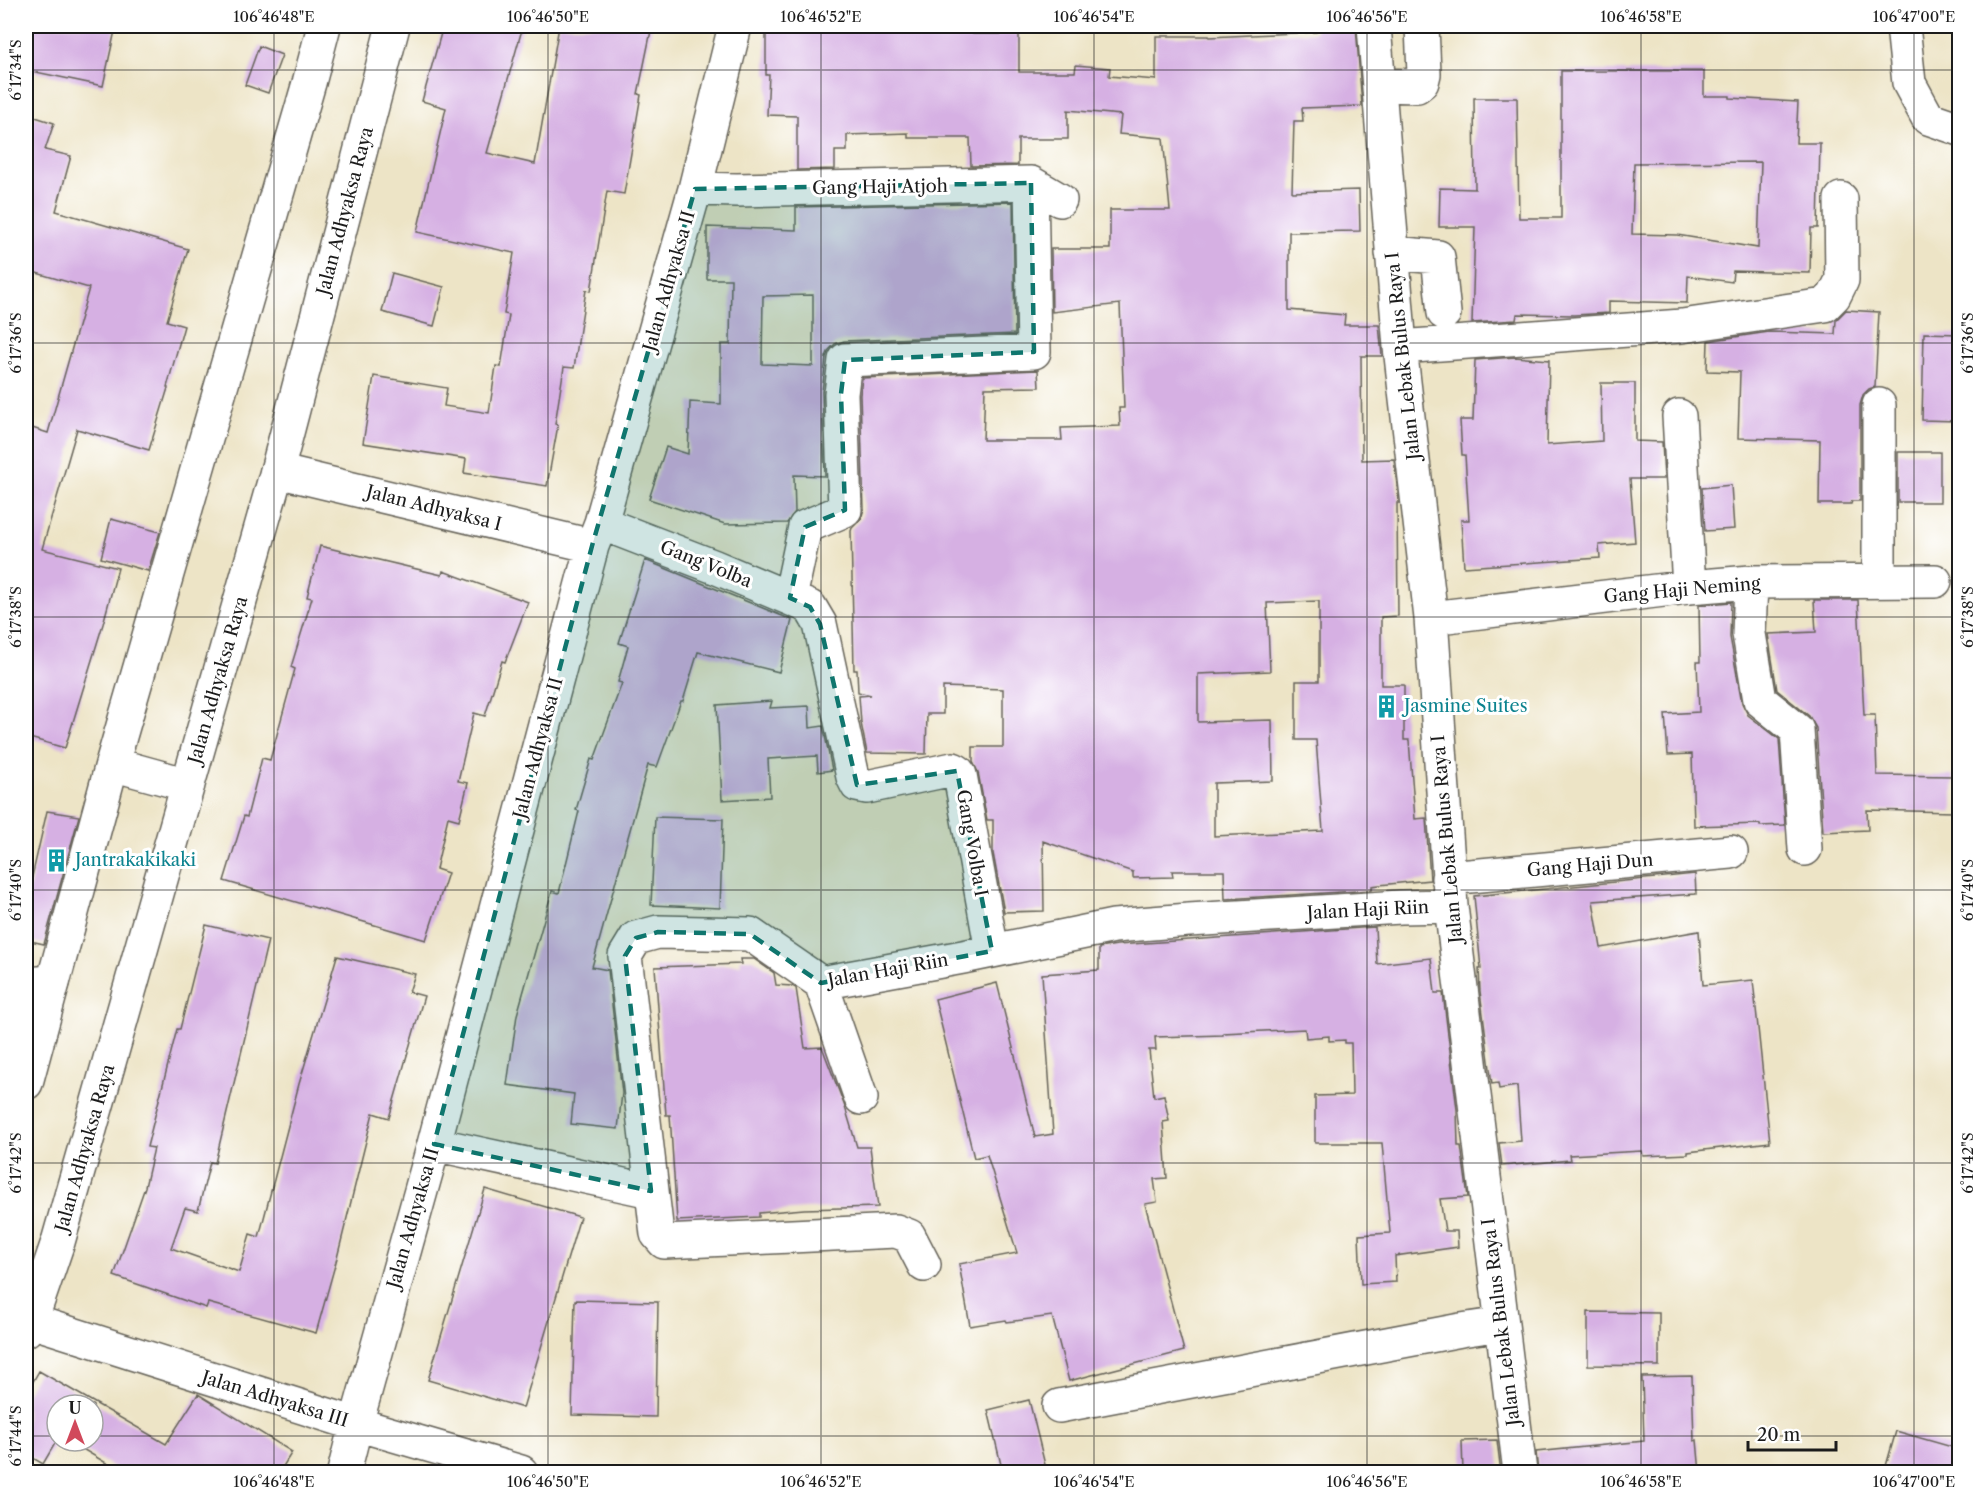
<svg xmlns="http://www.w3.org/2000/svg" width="1985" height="1498" font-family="'Libre Caslon Text',serif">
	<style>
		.building { fill: #d6b0e3; fill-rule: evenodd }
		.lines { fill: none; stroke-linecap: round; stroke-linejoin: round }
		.minor-casing { stroke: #656258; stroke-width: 36 }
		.major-casing { stroke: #656258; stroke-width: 36 }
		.minor { stroke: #fff; stroke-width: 33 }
		.major { stroke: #fff; stroke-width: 33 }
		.marked { fill: #0f766e; fill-opacity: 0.2; stroke: #0f766e; stroke-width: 4.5; stroke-dasharray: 12 8; stroke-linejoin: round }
		.ticks { fill: none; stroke: #1c1c1c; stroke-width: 1.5; stroke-opacity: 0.45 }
		.labels { text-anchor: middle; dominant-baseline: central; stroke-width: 6; stroke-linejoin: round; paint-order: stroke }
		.street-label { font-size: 18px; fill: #1c1c1c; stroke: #fff }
		.culture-label { font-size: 18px; fill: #0d838f; stroke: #fff; text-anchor: start }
		.neatline { fill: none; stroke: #1c1c1c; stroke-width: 2 }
		.ticks-label { font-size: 15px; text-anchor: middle; fill: #1c1c1c }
	</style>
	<rect width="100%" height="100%" fill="#fff"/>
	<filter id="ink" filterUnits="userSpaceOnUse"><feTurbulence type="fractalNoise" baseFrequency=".0167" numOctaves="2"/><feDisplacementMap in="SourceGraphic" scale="12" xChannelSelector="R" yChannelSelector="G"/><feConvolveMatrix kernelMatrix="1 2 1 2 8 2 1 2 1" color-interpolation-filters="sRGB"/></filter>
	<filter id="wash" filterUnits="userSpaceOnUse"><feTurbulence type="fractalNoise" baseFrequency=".008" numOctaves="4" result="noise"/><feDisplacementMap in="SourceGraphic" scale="24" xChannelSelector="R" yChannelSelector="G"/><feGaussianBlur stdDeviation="1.35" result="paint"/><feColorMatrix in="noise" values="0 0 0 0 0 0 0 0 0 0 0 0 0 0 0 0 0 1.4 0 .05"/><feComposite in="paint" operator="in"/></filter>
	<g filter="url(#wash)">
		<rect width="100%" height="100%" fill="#ede4c6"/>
		<g id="blocks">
			<path class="building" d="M26,26h90l-13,60 -77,-16z
				M443,26h80l-36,127 48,11 24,-138h93l-14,68 3,1 -17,99 -17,-3 -16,100 -5,-1 -12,78 -10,-1 -9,57 3,1 -11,61 -83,-13 2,-14 -103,-16 11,-67 73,12 -3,18 45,7 7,-47 5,1 8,-52 -5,-1 10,-61 -97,-21 29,-124 -24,-7z
				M769,26h204v8h46v38h56l1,-7 34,3 -1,8 47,4v-44h53v1l107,-5 -1,-6h41l6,80 -60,2 1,13h-9l-2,71 67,-2 1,41 -71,1v78l56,5 -1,10h35l3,31h-21l1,104 32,-1 5,44h-2l1,113 -17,1v68h23v55h5l6,79 11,-1 4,62 -51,5 -7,1v4l-147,9 -1,-28h-52l1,6 -40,1v-6l-90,-31 1,70 -40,1 -11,-59v-33h-6l-9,-48 -5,-10v-15h30v-58l-60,-2v27h-16l-1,40 -59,-1 -6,-30 -2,-27 12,-1 -13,-3 -1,-22h-3l-3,-139 1,-3 9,-9 3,-10 -4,-114 2,-17 176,-8 1,17 -54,1 -2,52h79l-1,-12 59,-2 -1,-18h5l-4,-104 -68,8 -1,-63h59v-39h60l-7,-72 -44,-4 2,-19 -53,-5v29h-50v26l-47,1 -1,-28h-62v-5l-61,2v16h-12v18l-38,1v-54l-30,-1 2,-40h-3v-43h3zM1319,601v80h-23v59h20l7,91 -109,5v-53l59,-2 -1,-61 -74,2v-48l72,-3 -3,-68z
				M259,46l23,9 -14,38 -23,-8z
				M1561,71h143v25h26v2l68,4 -2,41h24l-2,85h-7l-1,45 -77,-2 -1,11 -44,-6 -1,27 -78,-2v12l-35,2 -57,-1 -1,6 -44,3 3,-96h-36l1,-39 35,1 -1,-91h43l2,120h42zM1761,162l-3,86 -81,-13 -45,-1 2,-71z
				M26,114l28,9 -9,27 26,6 -15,55 132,38 -21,72 17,5 -17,61 1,1 -19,62 -72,-21 -35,120 76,19 -15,56 -38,124 -39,-11v-107l6,-21 -6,-1v-182l22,7 41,-145 -63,-18z
				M1013,202l2,132 -171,7 -9,3 -6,6 -3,7 -4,35 3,84 -31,-1 1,37 -8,11 -62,1 -76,-25 17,-52 22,7 2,-52 31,2v-60h9l1,-65h-24v-52l89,3v-23zM813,295v71l-51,-2 1,-68z
				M392,273l52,14 -10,39 -52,-14z
				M1846,310l33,2 -4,75 -6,2 -6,6 -3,10v96h-8l-1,3h-32l1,-64 -82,-2 2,-66 -33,-1 1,-30 61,-9 66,2 1,-14z
				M1924,333l35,1 -2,87 -35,-1z
				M1515,357l34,3 -2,85 55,-4 -1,-58h34v58l27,1 2,37h-34l5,63 -36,3 1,13 -136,9 -3,-47h8l-4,-65h-3l-2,-35h13l2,-60z
				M1898,452h42v50h-42z
				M1731,485l3,44 -29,2 -3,-43z
				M111,519l49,13 -12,39 -47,-13z
				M320,546l122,29 1,-4 85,31 -23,60 -3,-1 -17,55 -11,-3 -16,68 10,2 -9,37 -11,-3 -12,52 12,4 -22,67 -202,-59 20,-65 3,1 15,-59 8,2 25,-91 -4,-2 21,-69 -5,-1z
				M645,560l147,60 -13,52 -81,-20 -15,49h-2l-24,66 -9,-2 -56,202 16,3 14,123 -4,36 -47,-5 3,-30 -67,-9 10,-70 35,-124 7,2 20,-82 -3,-1 15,-51 3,1 28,-77 -4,-1 10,-36 -9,-3z
				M1814,600h44l6,115h11l2,60 76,1v36l-86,-2 1,20 -45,2 -7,-104 -7,-12 -32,-26 -9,-56 48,-2z
				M1731,602l-1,35 12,66 6,12 31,24 6,86 -25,1v-2l-66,2 -2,-72 -24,1 -3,-41 34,-2 -2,-50h3l-1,-57z
				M772,701l-2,7 39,-2 1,22 13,-2 9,44 -14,2 -1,-16 -49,3 2,38 -48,3 -5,-95z
				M47,811l32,5 -35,128 -18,-4v-37z
				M655,817l68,2 -3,89 -69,-3z
				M1695,874l1,20 -103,7 8,47 98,-17 4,54 50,-5 17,162 -82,10v2l-45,2 -1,-5 -73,4 1,5 -68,6 -3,-23 22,-2 -4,-55 -18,3 -1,-6 -6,1 -12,-93 -1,-22h2l-7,-73z
				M206,925l62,15 -53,223 -5,-1 -12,49 -13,-3 -14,40 68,24 11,-38 9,3 40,-153 38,-128 78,18 -6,18 15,4 -35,122 -16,-5 -36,145 -21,75 -108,-30 -2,5 -92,-32 31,-89 9,-39 -7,-1 30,-118h3z
				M1375,927l2,37 54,-6 4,35h8l14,117 1,36h3l7,51 -28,2 5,32h12l1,16 -63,9 1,26 -35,2 -2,-49 31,-2 -8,-90h-67v-47l37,-1 -1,-52h-6v-3l-16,1v-5l-23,2 -1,-9 -82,4v2l-68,2 1,13h-7l5,47 10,-2 5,26 -6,1 4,56 -13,1 3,23 -12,2 39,147 -115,30 -17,-65 -45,6 -1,-2 -36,6 -11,-62 58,-11 -30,-98 -13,3 -39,-159 62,-16 38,154 18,-3 -11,-160 57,-4v-22l18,-3z
				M740,959h14l20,14 2,12 16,1 4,2 9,60 17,-1 23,60 12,40h13l8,60 -74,2 -45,4v4l-82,4 -7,-106h-4l-11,-148 86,-3z
				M485,1189l95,28 -57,191 -95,-28z
				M575,1300l83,2 -2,115 -84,-2z
				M1588,1312l71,1v53l-71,-1z
				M39,1371l127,73 32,-50 94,58 -13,21h-156l-54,-32h24v-36h-36v35l-14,24 -17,-10v-60z
				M1692,1376l2,65 3,-1 3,33h-162l-2,-21 108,-11 -2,-64z
				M1029,1400l18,73h-44l-15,-63z
				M1896,1431l63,18v24h-75z
				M1497,1440l4,33h-38l-1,-32z"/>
		</g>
	</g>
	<g filter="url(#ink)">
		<use href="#blocks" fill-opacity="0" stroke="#656258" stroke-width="1.5"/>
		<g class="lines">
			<defs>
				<path id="minor" d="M1374,26l26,321 31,271 20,288 69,566
					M1903,26l6,57 19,35 32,11
					M1379,85l38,1 5,-4 2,-8 -2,-48
					M695,189l42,1 294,-7 29,17
					M1392,253l46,4 6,56
					M1400,347l282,-21 143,-21 9,-9 8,-16 -1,-81
					M1879,405v176
					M1679,416l10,171
					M277,471l315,75
					M601,523l114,44 95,40 10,17 33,153 4,8 10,2 86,-18 4,2 3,4 32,176
					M1751,582l-2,52 11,66 37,30 8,119
					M790,598l15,-71 40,-17 -4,-116 4,-34 189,-8 -3,-169
					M1431,618l258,-31 62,-5 184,-1
					M1448,878l283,-26
					M821,983l40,115
					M26,984l27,-2
					M434,1144l217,47
					M924,1265l-15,-29 -13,-5 -232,11 -7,-8 -32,-278 11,-18 22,-6 92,2 71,49 142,-26 151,-31 75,-6 212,-13 50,-1
					M31,1321l325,103 165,48
					M1059,1406l402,-76 41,-6
					M344,1472l12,-48 78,-280 158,-598 9,-23 94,-334 40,-163"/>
				<path id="major" d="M112,764l76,21
					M26,1083l86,-319 197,-681 15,-57
					M26,1330l5,-9 27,-79 219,-771 116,-445"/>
			</defs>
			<use href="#minor" class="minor-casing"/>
			<use href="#major" class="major-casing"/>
			<use href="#minor" class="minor"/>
			<use href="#major" class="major"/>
		</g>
	</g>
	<path class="marked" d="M1031,183l3,169 -189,8 -4,34 4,116 -40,17 -15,71 20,9 10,17 37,161 100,-14 35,180 -171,32 -71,-49 -92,-2 -22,6 -11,18 26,235 -217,-47 158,-598 103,-357z"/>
	<path class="ticks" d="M274,26v1446M548,26v1446M821,26v1446M1094,26v1446M1367,26v1446M1641,26v1446M1914,26v1446M26,70h1934M26,343h1934M26,617h1934M26,890h1934M26,1163h1934M26,1436h31M93,1436h1867"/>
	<defs>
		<symbol id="building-bare" viewBox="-9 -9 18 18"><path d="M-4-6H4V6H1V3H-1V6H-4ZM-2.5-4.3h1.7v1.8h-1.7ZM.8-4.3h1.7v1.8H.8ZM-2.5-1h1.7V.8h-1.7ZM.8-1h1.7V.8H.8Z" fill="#0f9aa8" stroke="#fff" stroke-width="2.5" paint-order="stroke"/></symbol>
	</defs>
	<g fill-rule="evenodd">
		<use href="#building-bare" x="1370" y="690" width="33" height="33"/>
		<use href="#building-bare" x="40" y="844" width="33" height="33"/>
	</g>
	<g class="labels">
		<g class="street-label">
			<text transform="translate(880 187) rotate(-1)">Gang Haji Atjoh</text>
			<text transform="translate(345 211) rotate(-75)">Jalan Adhyaksa Raya</text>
			<text transform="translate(669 281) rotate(-74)">Jalan Adhyaksa II</text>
			<text transform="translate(1403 356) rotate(-96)">Jalan Lebak Bulus Raya I</text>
			<text transform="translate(434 508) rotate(14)">Jalan Adhyaksa I</text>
			<text transform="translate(706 564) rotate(22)">Gang Volba</text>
			<text transform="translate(1682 590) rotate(-5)">Gang Haji Neming</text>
			<text transform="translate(218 680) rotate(-74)">Jalan Adhyaksa Raya</text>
			<text transform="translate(538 748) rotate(-75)">Jalan Adhyaksa II</text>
			<text transform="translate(1447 839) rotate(-95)">Jalan Lebak Bulus Raya I</text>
			<text transform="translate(972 843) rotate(80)">Gang Volba I</text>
			<text transform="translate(1590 865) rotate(-5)">Gang Haji Dun</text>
			<text transform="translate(1368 910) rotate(-3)">Jalan Haji Riin</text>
			<text transform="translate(888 970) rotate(-10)">Jalan Haji Riin</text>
			<text transform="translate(85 1148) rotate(-74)">Jalan Adhyaksa Raya</text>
			<text transform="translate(413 1218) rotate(-74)">Jalan Adhyaksa II</text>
			<text transform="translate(1501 1322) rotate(-97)">Jalan Lebak Bulus Raya I</text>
			<text transform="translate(275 1399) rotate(17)">Jalan Adhyaksa III</text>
		</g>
		<g class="culture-label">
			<text x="1404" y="706">Jasmine Suites</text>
			<text x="75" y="860">Jantrakakikaki</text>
		</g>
	</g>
	<rect width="1985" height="1498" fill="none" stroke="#fff" stroke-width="66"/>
	<g transform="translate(75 1423)"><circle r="28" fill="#ffffff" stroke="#a4a4a4" stroke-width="1.5"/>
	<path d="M0-4.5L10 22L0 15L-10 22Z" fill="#d1495b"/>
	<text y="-9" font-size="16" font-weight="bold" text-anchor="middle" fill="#1c1c1c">U</text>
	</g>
	<path d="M1748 1441v9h88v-9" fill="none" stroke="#1c1c1c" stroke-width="3"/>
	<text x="1757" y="1441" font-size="18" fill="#1c1c1c" stroke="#ffffff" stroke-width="4.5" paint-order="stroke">20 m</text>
	<rect x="33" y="33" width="1919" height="1432" class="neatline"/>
	<g class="ticks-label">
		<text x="274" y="22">106°46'48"E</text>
		<text x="548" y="22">106°46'50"E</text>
		<text x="821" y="22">106°46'52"E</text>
		<text x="1094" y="22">106°46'54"E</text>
		<text x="1367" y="22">106°46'56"E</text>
		<text x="1641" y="22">106°46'58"E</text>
		<text x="1914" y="22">106°47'00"E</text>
		<text transform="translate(16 70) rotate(-90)" y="5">6°17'34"S</text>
		<text transform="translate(16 343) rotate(-90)" y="5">6°17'36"S</text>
		<text transform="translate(1968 343) rotate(-90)" y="5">6°17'36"S</text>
		<text transform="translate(16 617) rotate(-90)" y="5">6°17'38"S</text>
		<text transform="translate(1968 617) rotate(-90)" y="5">6°17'38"S</text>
		<text transform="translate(16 890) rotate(-90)" y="5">6°17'40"S</text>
		<text transform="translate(1968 890) rotate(-90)" y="5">6°17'40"S</text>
		<text transform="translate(16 1163) rotate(-90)" y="5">6°17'42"S</text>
		<text transform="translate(1968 1163) rotate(-90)" y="5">6°17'42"S</text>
		<text transform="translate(16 1436) rotate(-90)" y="5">6°17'44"S</text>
		<text x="274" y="1487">106°46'48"E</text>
		<text x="548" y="1487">106°46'50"E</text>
		<text x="821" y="1487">106°46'52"E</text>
		<text x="1094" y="1487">106°46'54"E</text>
		<text x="1367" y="1487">106°46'56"E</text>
		<text x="1641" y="1487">106°46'58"E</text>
		<text x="1914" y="1487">106°47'00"E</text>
	</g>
</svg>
